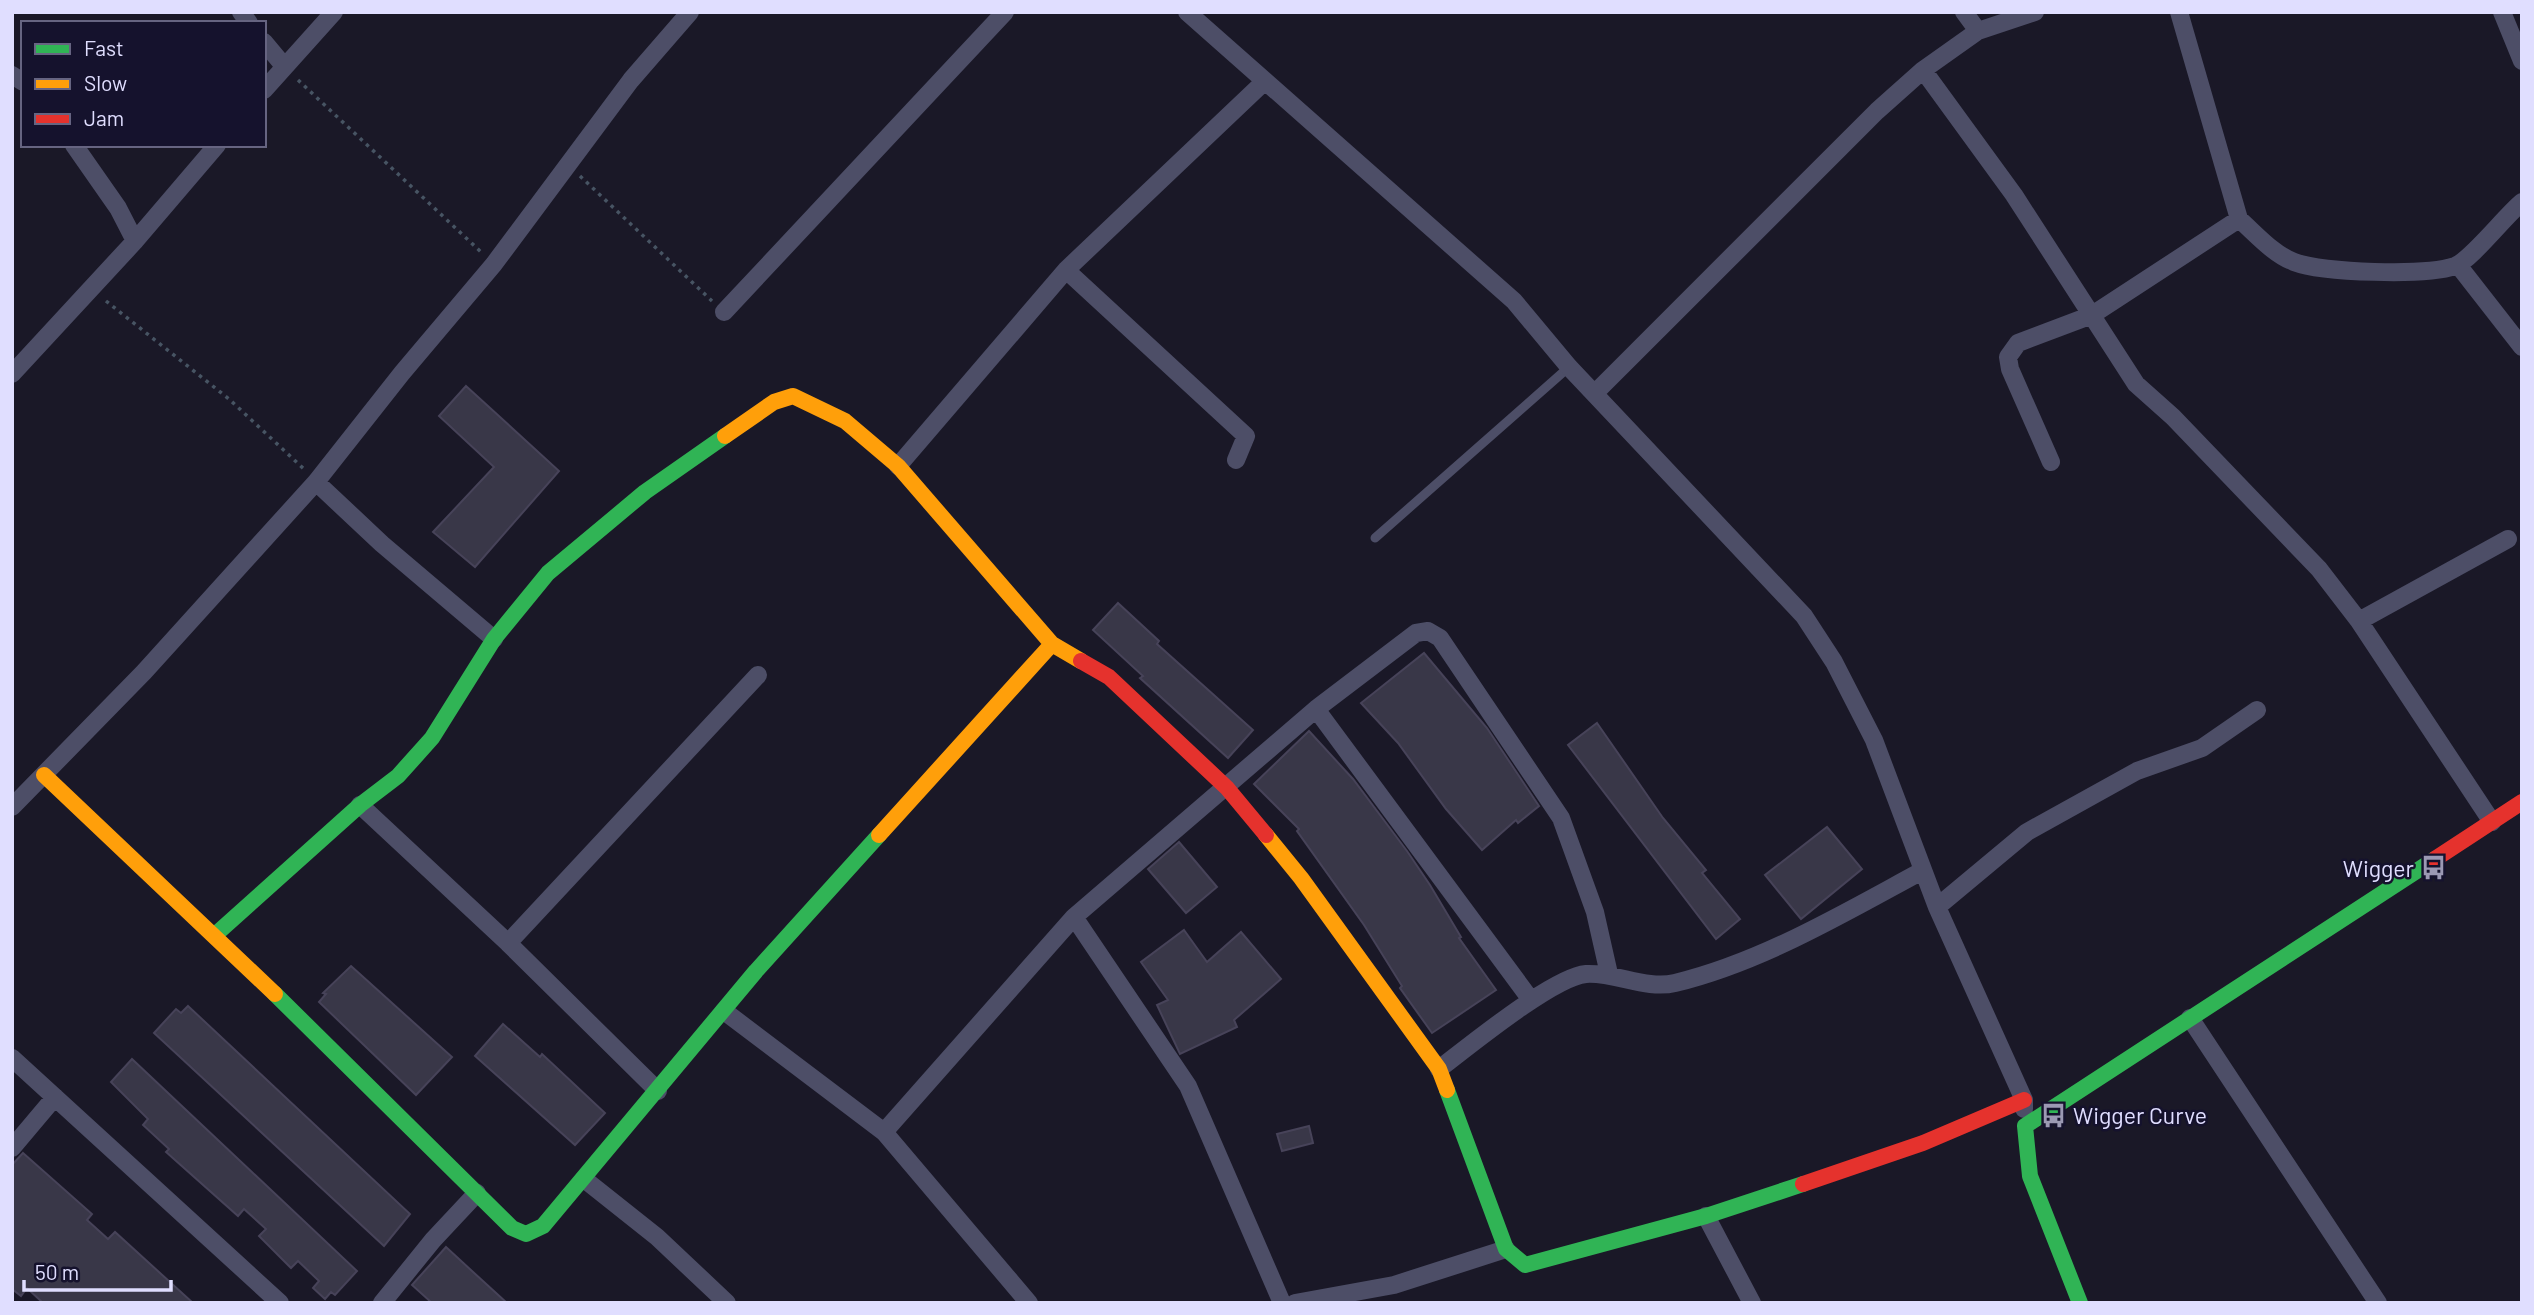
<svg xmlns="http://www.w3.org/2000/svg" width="2534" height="1315" font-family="Barlow,sans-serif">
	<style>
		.building { fill: #393748; stroke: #474359; stroke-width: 2 }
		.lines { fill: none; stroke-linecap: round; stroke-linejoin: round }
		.path { stroke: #475463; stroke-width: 3.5; stroke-dasharray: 3.5 5; stroke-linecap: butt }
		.lane { stroke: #4d4e67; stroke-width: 9 }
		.street { stroke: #4d4e67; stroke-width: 18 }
		.fast { stroke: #30b455; stroke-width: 16 }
		.slow { stroke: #ff9f0a; stroke-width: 16 }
		.jam { stroke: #e5322d; stroke-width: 16 }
		.labels { text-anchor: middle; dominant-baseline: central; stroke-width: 5; stroke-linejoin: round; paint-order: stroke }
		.poi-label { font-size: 23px; fill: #e0deff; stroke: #15122d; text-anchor: end }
	</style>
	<rect width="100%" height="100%" fill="#1a1827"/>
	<path class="building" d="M466,386l93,85 -84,96 -42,-35 61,-65 -55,-51z
		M1118,603l41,38 -2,3 96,86 -25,28 -88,-80 3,-2 -50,-46z
		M1424,653l63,75 52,78 -21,17 -2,-3 -34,30 -36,-41 -48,-66 -37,-40z
		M1597,723l66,95 43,52 -4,3 38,46 -24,20 -148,-194z
		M1309,731l44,48 54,72 23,34 31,52 -2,1 37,52 -64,43 -32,-45 2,-2 -38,-61 -67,-94 2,-2 -45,-45z
		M1827,827l35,42 -61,50 -36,-44z
		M1179,842l38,45 -31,26 -38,-44z
		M1184,930l23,32 34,-30 40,47 -47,41 3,7 -57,27 -23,-49 11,-5 -27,-38z
		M351,966l101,91 -36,38 -97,-93 7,-8 -3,-1z
		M188,1006l222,208 -26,32 -230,-213 22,-24 5,4z
		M503,1024l37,33 2,-3 63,59 -30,32 -100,-89z
		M132,1059l225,212 -22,24 -4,-3 -6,7 -12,-11 6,-7 -21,-20 -7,7 -32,-32 7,-7 -22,-20 -6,7 -72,-64 3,-3 -26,-24 5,-6 -37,-37z
		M1309,1126l4,17 -31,8 -5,-17z
		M23,1153l69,61 -5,6 21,19 7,-7 78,71h-150l-16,-15 -6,8 -9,-7v-124z
		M446,1247l26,24 35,32h-75l-20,-18z"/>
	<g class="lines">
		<path class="path" d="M298,80l183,172
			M580,176l132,125
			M106,301l123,98 76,71"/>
		<path class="lane" d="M1375,538l194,-171"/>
		<path class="street" d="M241,12l8,11
			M1187,12l327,289 55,66 235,249 30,46 40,78 63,167 87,193v9
			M1964,12l14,19
			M2502,12l20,49
			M264,42l20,24
			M1923,70l91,125 122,189 37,33 146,152 40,52 133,201
			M12,75l11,7
			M264,90l70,-78
			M74,145l44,63 17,33
			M2239,219c17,15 34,35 55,43 29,11 132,14 161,4 16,-6 50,-50 67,-64
			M2458,265l64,82
			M1066,270l180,166 -10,24
			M724,312l281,-300
			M12,374l123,-133 82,-96
			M1595,393l282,-282 46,-41 55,-39 57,-19
			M2051,462l-41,-93 -2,-12 10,-14 74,-28 147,-96 -60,-207
			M898,466l168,-196 199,-189
			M316,482l66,62 112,95
			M2359,621l149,-82
			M1316,709l215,291
			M360,805l148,138 150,148
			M12,807l132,-135 172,-190 86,-109 92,-109 137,-184 59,-68
			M1937,907l90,-75 110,-61 65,-23 55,-38
			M1074,917l114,169 94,217
			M508,943l250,-268
			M724,1011l160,121 145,171
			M2190,1018l188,285
			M12,1058l268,245
			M1439,1069c29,-22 114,-92 147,-95 29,-2 60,16 89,9 87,-21 169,-70 247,-112
			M884,1132l190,-215 242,-208 100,-76 12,-2 12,7 121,180 34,94 14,62
			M12,1148l43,-51
			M584,1179l73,58 70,66
			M1706,1216l46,87
			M382,1303l51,-63 44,-47
			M1295,1303l99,-18 112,-36"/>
		<path class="fast" d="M215,935l145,-130 38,-29 34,-38 62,-99 54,-66 97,-81 80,-56
			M275,994l237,234 14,6 17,-8 213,-255 123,-136
			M1447,1090l59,159 19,16 181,-49 97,-32
			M2080,1303l-50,-127 -5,-50 410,-267"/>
		<path class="slow" d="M725,436l49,-34 19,-6 52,25 53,45 154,178 29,17
			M44,775l231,219
			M879,835l173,-191
			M1266,835l35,43 138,191 8,21"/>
		<path class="jam" d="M1081,661l28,16 118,111 39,47
			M2435,859l87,-57
			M1803,1184l120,-41 101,-43"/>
	</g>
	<defs>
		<symbol id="bus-bare" viewBox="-9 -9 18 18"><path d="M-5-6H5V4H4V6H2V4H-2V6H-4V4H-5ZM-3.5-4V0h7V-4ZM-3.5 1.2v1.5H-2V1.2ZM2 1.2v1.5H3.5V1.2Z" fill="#9b99b3" stroke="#15122d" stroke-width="2.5" paint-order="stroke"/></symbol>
	</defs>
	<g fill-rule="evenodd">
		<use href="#bus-bare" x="2416" y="850" width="35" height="35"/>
		<use href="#bus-bare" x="2036" y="1098" width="35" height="35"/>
	</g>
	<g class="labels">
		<g class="poi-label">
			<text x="2414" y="868">Wigger</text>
			<text x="2073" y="1115" text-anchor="start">Wigger Curve</text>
		</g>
	</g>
	<rect width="2534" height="1315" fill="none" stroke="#e0deff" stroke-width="28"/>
	<rect x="21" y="21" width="245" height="126" fill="#15122d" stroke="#666481" stroke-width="2"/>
	<rect x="35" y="44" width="35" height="10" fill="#30b455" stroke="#666481" stroke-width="2"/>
	<text x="84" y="56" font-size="21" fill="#e0deff">Fast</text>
	<rect x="35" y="79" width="35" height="10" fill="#ff9f0a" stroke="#666481" stroke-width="2"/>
	<text x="84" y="91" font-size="21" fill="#e0deff">Slow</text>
	<rect x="35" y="114" width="35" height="10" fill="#e5322d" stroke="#666481" stroke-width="2"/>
	<text x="84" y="126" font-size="21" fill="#e0deff">Jam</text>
	<path d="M24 1280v10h147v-10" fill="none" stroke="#e0deff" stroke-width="3.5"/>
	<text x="35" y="1280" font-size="21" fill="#e0deff" stroke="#15122d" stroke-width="5" paint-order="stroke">50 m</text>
</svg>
